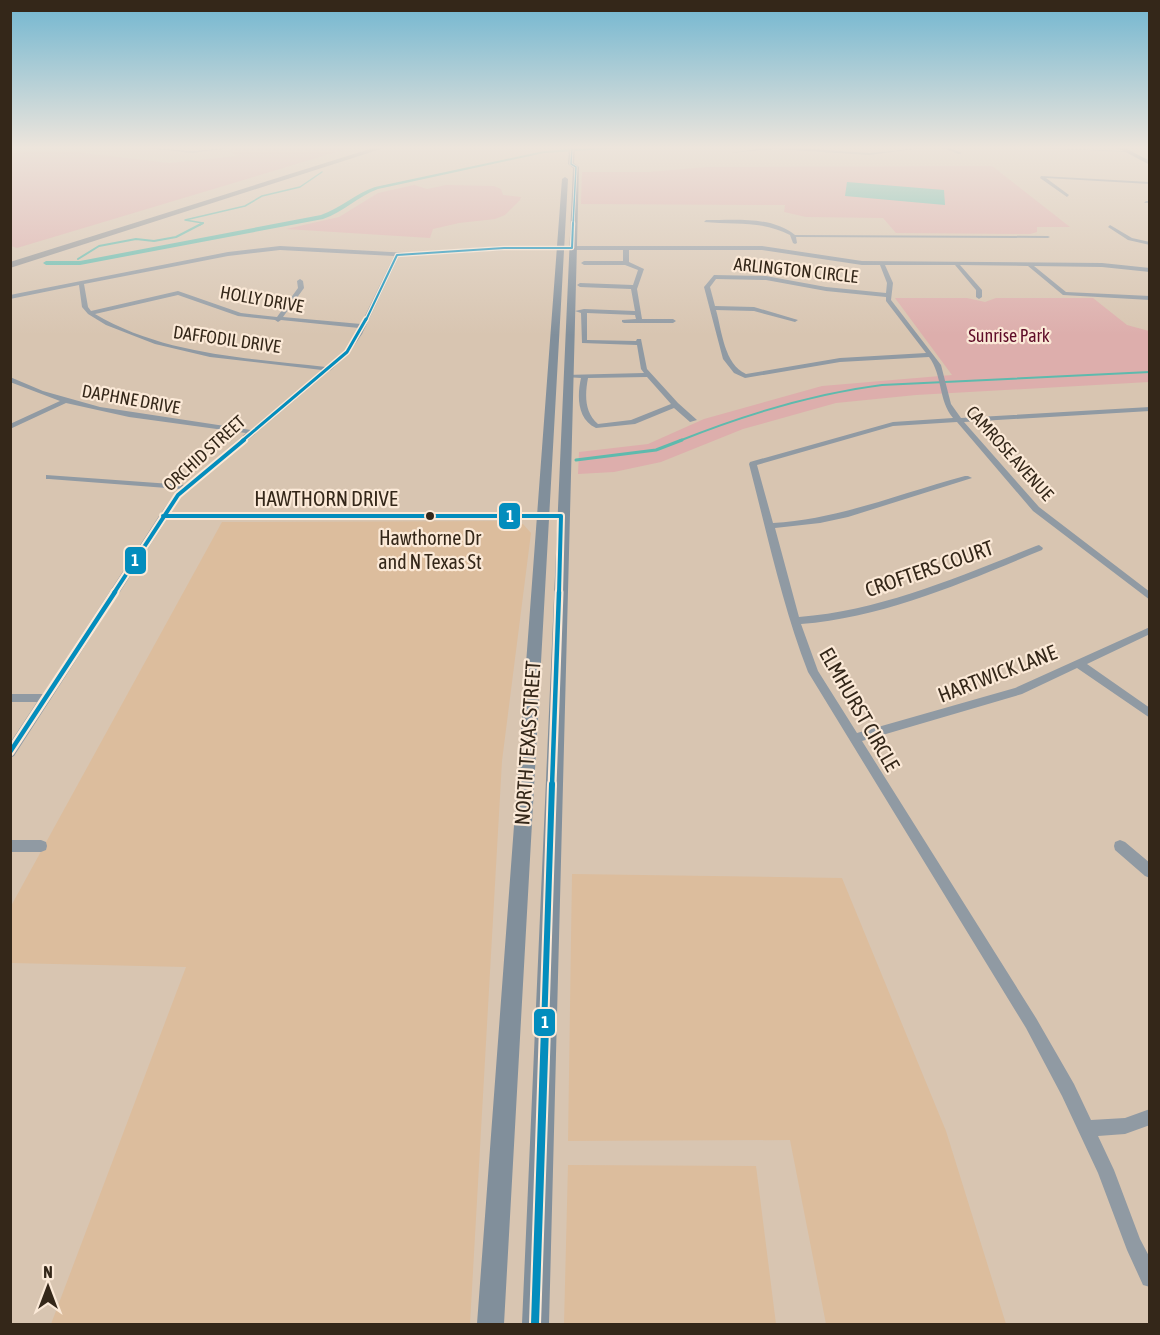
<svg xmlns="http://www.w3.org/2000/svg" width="1160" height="1335" font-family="'Asap Condensed',sans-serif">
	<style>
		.built { fill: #dcbd9d }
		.green { fill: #ddaeac }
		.water { fill: #5ebaad }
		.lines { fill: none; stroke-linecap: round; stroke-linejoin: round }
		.stream-far2 { stroke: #5ebaad; stroke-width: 1.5 }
		.stream-far1 { stroke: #5ebaad; stroke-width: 2 }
		.stream { stroke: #5ebaad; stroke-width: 3 }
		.canal { fill: #5ebaad; fill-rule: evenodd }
		.minor { fill: #909aa3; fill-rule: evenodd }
		.secondary { fill: #818f9b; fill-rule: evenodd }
		.motorway { fill: #909396; fill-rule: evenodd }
		.bus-1-far6-casing { stroke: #fbe9d7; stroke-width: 3 }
		.bus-1-far5-casing { stroke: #fbe9d7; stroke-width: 4.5 }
		.bus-1-far4-casing { stroke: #fbe9d7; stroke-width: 6 }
		.bus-1-far3-casing { stroke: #fbe9d7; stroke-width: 8 }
		.bus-1-far2-casing { stroke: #fbe9d7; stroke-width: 9 }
		.bus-1-far1-casing { stroke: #fbe9d7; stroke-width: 10 }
		.bus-1-casing { stroke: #fbe9d7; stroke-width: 12 }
		.bus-1-far6 { stroke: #038dbd; stroke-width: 1.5 }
		.bus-1-far5 { stroke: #038dbd; stroke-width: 2 }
		.bus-1-far4 { stroke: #038dbd; stroke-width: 3 }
		.bus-1-far3 { stroke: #038dbd; stroke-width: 4 }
		.bus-1-far2 { stroke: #038dbd; stroke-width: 4.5 }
		.bus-1-far1 { stroke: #038dbd; stroke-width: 6 }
		.bus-1 { stroke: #038dbd; stroke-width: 8 }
		.bus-dot { fill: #342719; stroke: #fbe9d7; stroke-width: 2 }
		.labels { text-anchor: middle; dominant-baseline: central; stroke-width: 4.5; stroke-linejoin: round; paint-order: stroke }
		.far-street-label { font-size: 18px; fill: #342719; stroke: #fbe9d7 }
		.far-park-label { font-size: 18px; fill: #5f0d28; stroke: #fbe9d7 }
		.bus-label { font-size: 20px; fill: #342719; stroke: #fbe9d7 }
		.street-label { font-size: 21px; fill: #342719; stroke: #fbe9d7 }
		.line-badge { stroke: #fbe9d7; stroke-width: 2 }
		.badge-label { font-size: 16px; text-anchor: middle; font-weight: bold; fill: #fff }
	</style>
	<rect width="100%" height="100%" fill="#d8c5b1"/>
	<path class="built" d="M510,521l13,3 8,9 -29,228 -32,563h-419l135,-357 -175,-4v-57l211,-384z
		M572,874l270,4 104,253 60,193h-180l-36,-184 -222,1z
		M568,1165l188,1 20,158h-212z"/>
	<path class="green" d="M238,148h112l-333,100 -6,-2v-93l57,-2 101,12 68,-7 -9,-6z
		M992,166l78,61h-33v5l-7,2 -134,-1 -13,-15 -77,-1 -22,-5 1,-7 -204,-1 1,-32h67l58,-5z
		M414,185l13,4 19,-4 48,1 7,3 2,6 18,2 -1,3 -15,15 -10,4 -36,4 -26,6 -3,9 -144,-9 53,-12 39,-24z
		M895,298h72l18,4 11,-4h97l34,27 22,6v51l-233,13 -80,8 -93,26 -82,33 -47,10 -36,2 1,-22 69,-8 56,-25 118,-33 130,-11z"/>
	<path class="water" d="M847,182l97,8 1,15 -100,-9z"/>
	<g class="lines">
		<path class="stream-far2" d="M200,225l3,-2 -18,-3 60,-14 17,-10 38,-9 22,-15"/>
		<path class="stream-far1" d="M78,259l21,-13 37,-7 18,2 22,-4 27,-14
			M679,441c65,-26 132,-47 203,-56l268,-13"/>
		<path class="stream" d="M576,460l80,-10 26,-10"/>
		<path class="canal" d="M589,148h34l-79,5 -166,36c-20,7 -34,23 -55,30l-243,46h-34l-3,-2 3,-2h34l241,-46c20,-7 35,-22 54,-28l169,-36z"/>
		<path class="minor" d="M147,148l45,3 39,-3 -39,5z
			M764,148h32l73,5 54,-5 -54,7 -94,-6 -45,4z
			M943,148h6l13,5 -3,1z
			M1035,148l94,3 -2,1z
			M1041,176l109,6v2l-104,-6 23,17 -2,2 -27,-19z
			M1146,201h4v2h-6z
			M706,220c28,0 66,-4 89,15l253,1 2,1 -2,1 -252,-1 1,6 -2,1 -2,-1 -3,-8c-29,-15 -55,-10 -86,-13z
			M1110,225l22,13 18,4v3l-22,-5 -20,-13z
			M280,246l129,7 95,-7h258l100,15 240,2 48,5v4l-48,-5 -68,-1 32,26 84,4v4l-87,-5 -35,-29 -68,-1 22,25v7l-3,2 -3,-2v-7l-21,-25h-70l8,18 -2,17 50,65 10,39 10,14 189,-11v4l-186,11 75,85 111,85v8l-117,-89 -76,-89 -64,4 -136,39 16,58c67,-4 128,-30 192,-47h3l4,2 -124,39 -28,6 -45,5 24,89c84,-7 159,-40 237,-71l3,-1 4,3 -1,2c-78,32 -156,67 -241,74l17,47 39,62 158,-45 135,-61v7l-63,30 63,44v10l-73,-50 -55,26 -160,47 174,277 38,66 17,36 34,-2 25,-9v16l-25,9 -27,2 16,34 26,69 10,19v29l-7,-2 -16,-35 -29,-77 -36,-77 -36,-68 -218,-356c-26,-67 -41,-139 -59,-208l1,-2 143,-40 60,-4c-15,-18 -10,-42 -24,-61l-89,5 -95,16 -11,-5 -11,-14 -19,-72 10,-12 52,1 60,11 60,6 1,-10 -7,-18h-18l-100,-15h-133v12l15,7 -7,20 5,30h31l3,2 -3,2h-49l-2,-1v-2l14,-1 -1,-4 -48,-2v27l49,1 1,-2h4l6,30 31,34 19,17 -7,2 -16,-14 -39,16 -39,4c-19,-9 -19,-32 -15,-50l-16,-1v-2l79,-2 -3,-4 -4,-24 -55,-2 -1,-30 -6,-2 9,-2 51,2 -4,-22 -51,-2 -3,-2 3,-2 53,2 5,-15 -13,-5h-41l-3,-2 3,-2h39v-11h-119l-105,6 -37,78 -13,19 -18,17 -2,1 -148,126 -11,16h391l3,1v4l-397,1 -153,237 -4,2v-15l27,-41h-27v-8h33l116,-178 16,-23 5,-4 -131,-10h-3v-4l139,10 61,-52 -117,-16 -63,-14 -56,26v-5l50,-23 -50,-19v-5l33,14 57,16 151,23 71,-60 -112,-13 -55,-13 -49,-19 -18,-11 -6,-7 -3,-22 -69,14v-4l218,-43zM280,250l114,6 -33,68 -78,-7 21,-29 -1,-7 -3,-2 -3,2 1,7 -21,29 -36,-4 -63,-22 -87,20 -3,-4 -4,-23 144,-28zM716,279l50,1 60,11 60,6v4l40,52 -86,5 -94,16c-22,-10 -24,-43 -30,-64l38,1 41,11 3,-2 -44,-13 -39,-1 -5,-19zM178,295l60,21 37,4 3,2 3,-2 78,8 -14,23 -19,16c-78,-9 -162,-12 -231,-53zM647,377l24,27 -40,16 -33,4c-14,-12 -13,-30 -10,-46z
			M10,840h31l5,2 1,4 -1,4 -5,2h-31z
			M1120,840l5,2 25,21v15l-5,-2 -30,-26 -1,-4 1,-4z"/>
		<path class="secondary" d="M569,148h6l-1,15 5,4 -30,1157h-27l51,-1156 -5,-4z
			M1118,148h7l25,13v4z
			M565,177l3,2 -64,1145h-27l85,-1145z"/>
		<path class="motorway" d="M373,148h11l-374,120v-6z"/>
		<defs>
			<path id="bus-1-far6" d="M572,148l-1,16 5,3 -3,58"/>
			<path id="bus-1-far5" d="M366,320l31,-65 107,-7h68l1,-25"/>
			<path id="bus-1-far4" d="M242,441l105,-89 19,-33"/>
			<path id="bus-1-far3" d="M163,516h398l-2,77
				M114,593l64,-98 66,-55"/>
			<path id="bus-1-far2" d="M10,752l105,-160
				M552,786l7,-194"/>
			<path id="bus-1-far1" d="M544,1029l8,-245"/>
			<path id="bus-1" d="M535,1324l10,-297"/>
		</defs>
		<use href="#bus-1-far6" class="bus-1-far6-casing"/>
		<use href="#bus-1-far5" class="bus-1-far5-casing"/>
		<use href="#bus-1-far4" class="bus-1-far4-casing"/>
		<use href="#bus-1-far3" class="bus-1-far3-casing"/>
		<use href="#bus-1-far2" class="bus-1-far2-casing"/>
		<use href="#bus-1-far1" class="bus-1-far1-casing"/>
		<use href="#bus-1" class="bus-1-casing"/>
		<use href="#bus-1-far6" class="bus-1-far6"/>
		<use href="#bus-1-far5" class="bus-1-far5"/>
		<use href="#bus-1-far4" class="bus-1-far4"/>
		<use href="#bus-1-far3" class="bus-1-far3"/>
		<use href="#bus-1-far2" class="bus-1-far2"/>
		<use href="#bus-1-far1" class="bus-1-far1"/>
		<use href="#bus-1" class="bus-1"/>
	</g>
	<linearGradient id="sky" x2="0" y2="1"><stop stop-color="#71b6d0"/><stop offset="0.44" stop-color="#ede5dc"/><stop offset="1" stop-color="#ede5dc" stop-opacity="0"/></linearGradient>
	<rect width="1160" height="335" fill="url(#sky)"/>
	<circle class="bus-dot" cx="430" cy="516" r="5"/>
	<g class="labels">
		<g class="far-street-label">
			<text transform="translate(796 270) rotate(6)">ARLINGTON CIRCLE</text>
			<text transform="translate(262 299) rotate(10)">HOLLY DRIVE</text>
			<text transform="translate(227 339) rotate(8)">DAFFODIL DRIVE</text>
			<text transform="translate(131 399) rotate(10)">DAPHNE DRIVE</text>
			<text transform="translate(204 453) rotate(-42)">ORCHID STREET</text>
			<text transform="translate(1010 453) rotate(48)">CAMROSE AVENUE</text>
		</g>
		<g class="far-park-label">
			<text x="1009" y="335">Sunrise Park</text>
		</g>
		<g class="bus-label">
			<text x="430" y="537">Hawthorne Dr<tspan x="430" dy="24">and N Texas St</tspan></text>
		</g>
		<g class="street-label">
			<text x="326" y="498">HAWTHORN DRIVE</text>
			<text transform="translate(929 568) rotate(-19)">CROFTERS COURT</text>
			<text transform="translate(997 673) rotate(-21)">HARTWICK LANE</text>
			<text transform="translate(860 709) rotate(60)">ELMHURST CIRCLE</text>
			<text transform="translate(527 743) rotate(-86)">NORTH TEXAS STREET</text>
		</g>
	</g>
	<g class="line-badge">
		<rect x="498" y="502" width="23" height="28" rx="6" fill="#038dbd"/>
		<rect x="124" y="546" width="23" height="29" rx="6" fill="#038dbd"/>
		<rect x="533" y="1008" width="23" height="29" rx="6" fill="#038dbd"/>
	</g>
	<g class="badge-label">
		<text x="510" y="522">1</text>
		<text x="135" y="566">1</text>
		<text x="545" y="1028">1</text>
	</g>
	<rect width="1160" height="1335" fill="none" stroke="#342719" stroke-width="24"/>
	<g transform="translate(48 1287)" stroke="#fbe9d7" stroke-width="4.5" paint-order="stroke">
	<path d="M0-4.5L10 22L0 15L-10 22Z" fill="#342719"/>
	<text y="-9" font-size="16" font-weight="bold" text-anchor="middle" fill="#342719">N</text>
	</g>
</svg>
